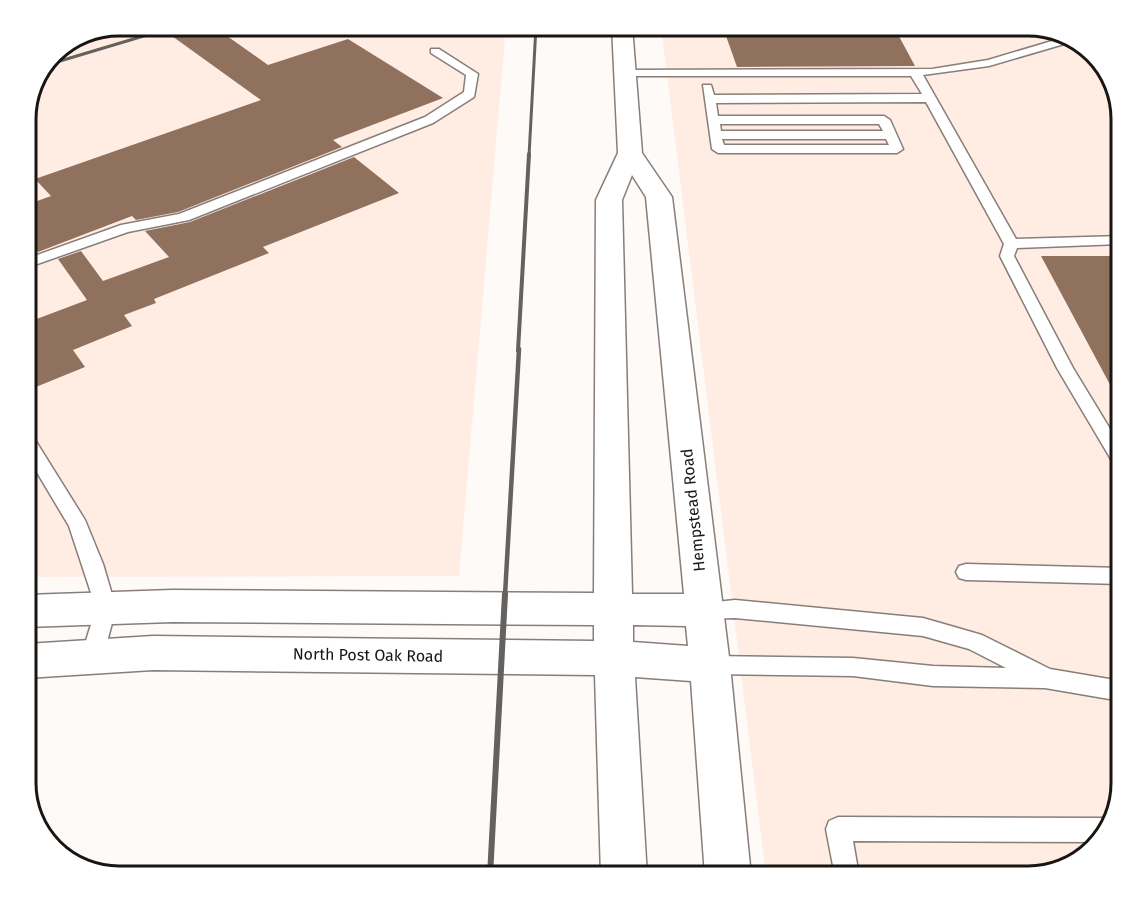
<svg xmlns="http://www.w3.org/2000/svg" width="1147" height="902" font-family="'Fira Sans',sans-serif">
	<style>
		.built { fill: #ffede3 }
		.building { fill: #90715e }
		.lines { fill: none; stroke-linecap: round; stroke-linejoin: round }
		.lane-casing { stroke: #877e79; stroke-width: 3 }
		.secondary-casing { stroke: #877e79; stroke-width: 3 }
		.lane { fill: #fff; fill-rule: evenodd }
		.secondary { fill: #fff; fill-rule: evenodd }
		.rail-far3 { stroke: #64615f; stroke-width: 3 }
		.rail-far2 { stroke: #64615f; stroke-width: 4 }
		.rail-far1 { stroke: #64615f; stroke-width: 4.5 }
		.rail { stroke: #64615f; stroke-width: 6 }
		.labels { text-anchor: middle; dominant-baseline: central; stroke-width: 4.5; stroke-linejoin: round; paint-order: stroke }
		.street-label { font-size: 16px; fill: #181513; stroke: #fff }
		.rim { fill: none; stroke: #181513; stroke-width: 3 }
	</style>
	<rect width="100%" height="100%" fill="#fefaf8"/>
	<path class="built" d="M119,26h387l-47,550 -433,1v-464l31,-64z
		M661,26h367l61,22 23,30 9,41v664l-22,61 -30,23 -41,9h-262z"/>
	<path class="building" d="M158,26h55l55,39 80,-26 95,59 -110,42 9,7 -164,65 -42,8 -4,-4 -94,36 -12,-15v-32l25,-9 -16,-17 226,-79z
		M894,27l21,39 -178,1 -11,-31 136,-2 -4,-6z
		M354,157l45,36 -136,54 6,6 -115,46 2,4 -32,12 8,11 -59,24 12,17 -59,24v-68l61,-23 -29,-41 23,-8 22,30 66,-24 -24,-26 45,-9z
		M1041,256h81v151z"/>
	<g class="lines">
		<defs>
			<path id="lane" d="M1062,38l9,4 -82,24 -66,9 93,164 105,-3v8l-104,4 -3,8 59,112 48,79v21l-6,-2 -58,-98 -57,-112 4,-12 -78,-142 -210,1 2,13h166l6,4 13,29 -6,4h-179l-6,-4 -9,-64h8l3,10 208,-1 -11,-18h-286l-6,-3 6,-3 307,-1 56,-9zM720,124h159l4,7h-162zM722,139h164l3,6h-165z
				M431,49h8l39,25 -4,23 -41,26 -244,97 -61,12 -102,36v-9l95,-34 58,-11 246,-97 39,-25 2,-17 -35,-22z
				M26,433l6,2 53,85 18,44 13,44 -13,49 -3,7 -8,2 -8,-2 -3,-7 15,-49 -27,-82 -43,-72z
				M966,564l155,4v16l-155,-4 -7,-2 -3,-6 3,-6z
				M735,600l188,18 59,17 68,34 71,12v20l-76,-13 -112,-2 -80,-10 -143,-2 -8,-2 -3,-7 3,-7 8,-2 143,2 80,8 73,2 -37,-19 -46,-13 -188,-18 -31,1 -7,-3 -3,-6 3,-6z
				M838,817l266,1 4,2 -9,22 -246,-1 6,35h-24l-9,-47 3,-8z"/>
			<path id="secondary" d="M612,26h20l10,127 30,44 58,468 21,211h-46l-14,-195 -56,-4 12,199h-46l-6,-201 -442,-5 -127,8v-34l127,-8 441,5v-16l-422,-3 -146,5v-32l146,-5 422,3 2,-393 22,-47zM632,175l14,22 38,397h-52l-10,-394zM633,625l53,1 2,20 -55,-4z"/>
		</defs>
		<use href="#lane" class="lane-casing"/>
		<use href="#secondary" class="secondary-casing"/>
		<use href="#lane" class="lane"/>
		<use href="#secondary" class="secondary"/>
		<path class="rail-far3" d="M50,64l127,-38
			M529,156l7,-130"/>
		<path class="rail-far2" d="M518,351l11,-197"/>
		<path class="rail-far1" d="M505,595l14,-246"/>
		<path class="rail" d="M490,876l15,-282"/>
	</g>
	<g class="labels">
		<g class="street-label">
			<text transform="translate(693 510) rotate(-96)">Hempstead Road</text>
			<text transform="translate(368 655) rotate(1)">North Post Oak Road</text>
		</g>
	</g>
	<path d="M0 0H1147V902H0ZM119 36H1028A83 83 0 0 1 1111 119V783A83 83 0 0 1 1028 866H119A83 83 0 0 1 36 783V119A83 83 0 0 1 119 36Z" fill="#fff" fill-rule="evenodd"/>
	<path class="rim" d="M119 36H1028A83 83 0 0 1 1111 119V783A83 83 0 0 1 1028 866H119A83 83 0 0 1 36 783V119A83 83 0 0 1 119 36Z"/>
</svg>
